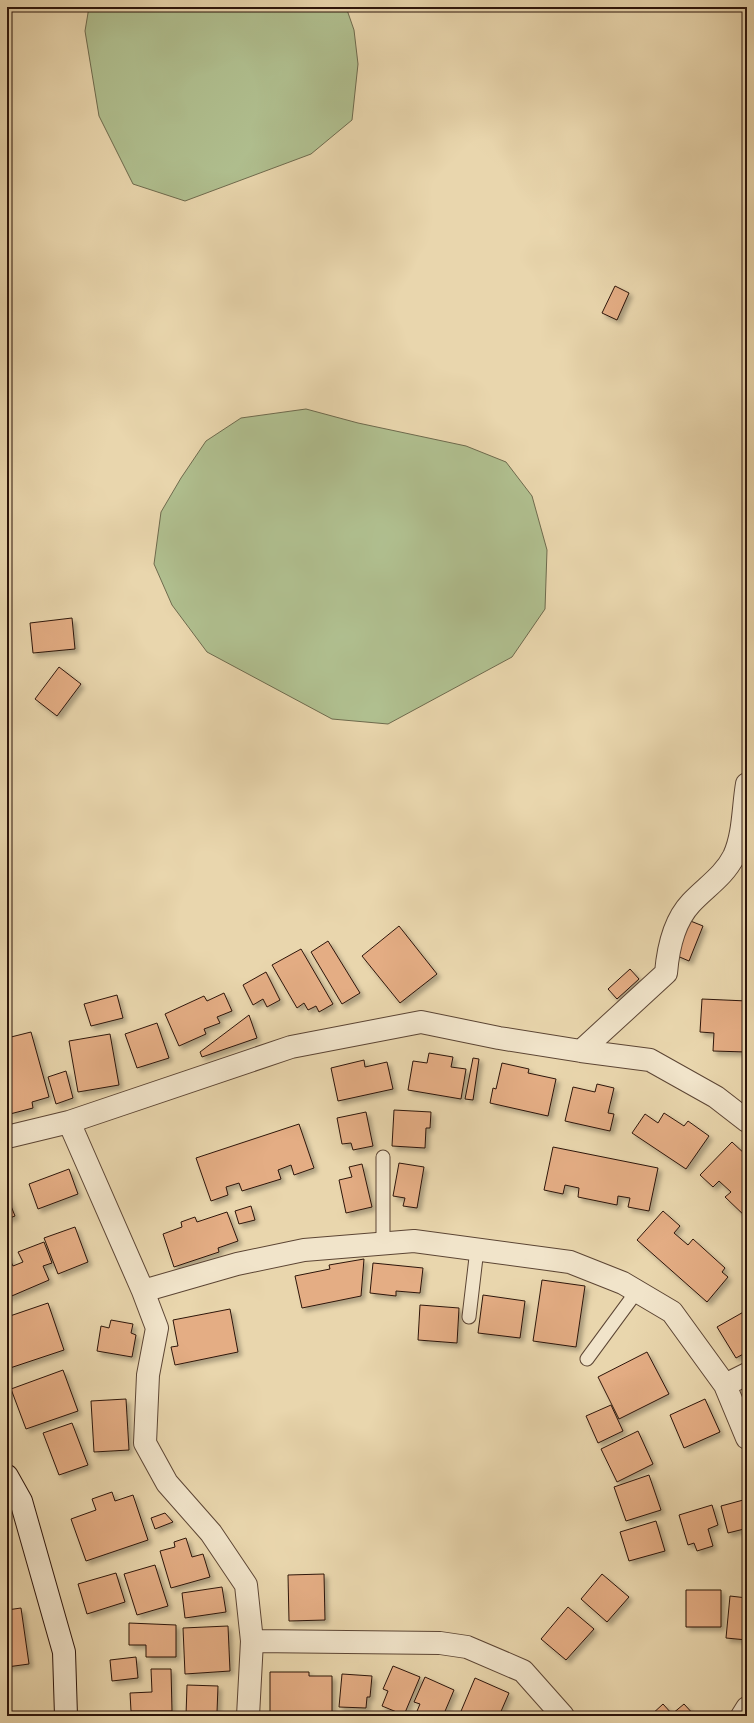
<svg xmlns="http://www.w3.org/2000/svg" width="754" height="1723" font-family="'Gentium Book Plus',serif">
	<style>
		.green { fill: #b0bf8f; stroke: #6e6a4d }
		.building { fill: #e4ad84; stroke: #2d150b; filter: url(#shadow) }
		.lines { fill: none; stroke-linecap: round; stroke-linejoin: round }
		.lane-casing { stroke: #5c4534; stroke-width: 15 }
		.street-casing { stroke: #5c4534; stroke-width: 24 }
		.secondary-casing { stroke: #2d150b; stroke-width: 24 }
		.lane { stroke: #f1e4ca; stroke-width: 13 }
		.street { stroke: #f1e4ca; stroke-width: 22 }
		.secondary { stroke: #f1e4ca; stroke-width: 22 }
	</style>
	<defs>
		<filter id="shadow"><feDropShadow dx="3.5" dy="3.5" stdDeviation="2" flood-color="#0004"/></filter>
	</defs>
	<rect width="100%" height="100%" fill="#e9d6ad"/>
	<filter id="stains"><feTurbulence type="fractalNoise" baseFrequency=".005" numOctaves="4"/><feColorMatrix values="0 0 0 0 .2 0 0 0 0 .09 0 0 0 0 .02 0 0 0 .5 -.17"/></filter>
	<radialGradient id="worn" r=".72"><stop offset=".6" stop-color="#630" stop-opacity="0"/><stop offset="1" stop-color="#630" stop-opacity=".3"/></radialGradient>
	<path class="green" d="M89,7h257l8,23 4,34 -6,56 -41,34 -126,47 -52,-17 -34,-68 -14,-85z
		M306,409l52,14 108,23 40,16 26,34 15,54 -2,59 -33,48 -124,67 -56,-5 -125,-67 -35,-47 -18,-41 7,-52 20,-34 25,-37 35,-23z"/>
	<path class="building" d="M615,286l14,7 -12,27 -15,-7z
		M72,618l3,31 -42,4 -3,-30z
		M59,667l22,17 -24,32 -22,-17z
		M688,920l15,6 -14,35 -14,-6z
		M399,926l38,48 -37,29 -38,-47z
		M328,941l32,52 -18,11 -31,-52z
		M301,949l32,55 -14,8 -3,-6 -8,4 -4,-7 -7,5 -25,-43z
		M630,969l9,10 -22,20 -9,-10z
		M266,972l14,28 -13,7 -4,-8 -10,6 -10,-20z
		M224,993l8,18 -15,6 3,6 -16,6 2,5 -27,12 -14,-32 39,-18 3,5z
		M117,995l6,23 -32,8 -7,-22z
		M702,999l45,2v51l-34,-1 1,-18 -14,-1z
		M249,1015l8,23 -55,19 -2,-5z
		M157,1023l12,35 -32,10 -12,-34z
		M31,1032l18,65 -17,5 1,6 -23,6 -3,-11v-65z
		M110,1034l9,51 -41,7 -9,-51z
		M429,1053l24,4 -2,10 15,2 -5,30 -53,-9 5,-29 14,2z
		M473,1058l6,1 -6,41 -8,-1z
		M364,1060l1,7 22,-5 6,27 -55,12 -7,-33z
		M502,1063l27,6 -1,4 28,6 -8,37 -58,-13 3,-15 3,1z
		M66,1071l7,27 -17,6 -8,-27z
		M597,1084l17,4 -6,25 6,1 -4,17 -45,-10 8,-34 22,5z
		M394,1110l37,2 -1,16h-4l-1,20 -33,-2z
		M366,1112l7,34 -20,4 -2,-7 -9,1 -5,-26z
		M664,1113l20,13 4,-5 21,15 -23,33 -54,-36 13,-19 13,9z
		M299,1124l15,44 -20,7 -3,-10 -13,5 3,9 -39,12 -3,-8 -13,4 2,8 -17,6 -15,-43z
		M732,1142l15,14v62l-22,-21 6,-5 -12,-11 -6,6 -13,-12z
		M553,1147l105,21 -9,43 -21,-4 2,-9 -12,-2 -1,9 -39,-8 1,-9 -14,-3 -2,9 -19,-4z
		M399,1163l25,4 -7,41 -14,-2 2,-8 -12,-2z
		M362,1164l10,43 -26,6 -7,-33 13,-3 -3,-10z
		M69,1169l9,25 -40,15 -9,-25z
		M7,1196l8,20 -8,3z
		M251,1206l4,14 -16,4 -4,-13z
		M663,1211l17,15 -6,7 14,12 5,-6 32,29 -3,4 6,5 -21,25 -70,-62z
		M227,1212l11,29 -20,7 1,4 -45,15 -11,-33 19,-7 -1,-5 14,-5 2,5z
		M75,1227l13,35 -30,12 -14,-36z
		M44,1242l8,21 -9,3 6,14 -42,18v-44l6,12 10,-4 -5,-10z
		M364,1259l-3,37 -59,12 -7,-32 35,-7 -1,-4z
		M373,1263l50,5 -3,25 -24,-2v5l-26,-3z
		M542,1280l43,6 -9,61 -43,-6z
		M483,1295l42,6 -5,37 -42,-5z
		M48,1303l16,47 -57,19v-52z
		M420,1305l39,3 -2,35 -39,-3z
		M230,1309l8,43 -63,13 -4,-18 7,-1 -5,-26z
		M747,1310v42l-11,6 -19,-31z
		M111,1320l22,4 -2,9 5,2 -4,22 -35,-6 4,-25 8,2z
		M647,1352l22,42 -50,25 -21,-42z
		M63,1370l15,41 -52,18 -15,-40z
		M126,1399l3,51 -35,2 -3,-51z
		M705,1399l15,33 -36,16 -14,-33z
		M611,1405l12,26 -25,12 -12,-27z
		M72,1423l16,42 -29,10 -16,-42z
		M638,1431l15,33 -36,18 -16,-33z
		M649,1475l12,35 -35,11 -12,-34z
		M112,1492l3,9 18,-6 15,45 -62,21 -15,-42 25,-9 -4,-11z
		M747,1499v43l-3,-13 -16,4 -7,-27z
		M712,1505l6,20 -10,4 5,17 -16,5 -3,-8 -6,2 -9,-30z
		M165,1513l8,9 -18,7 -4,-11z
		M656,1521l9,30 -36,10 -9,-29z
		M186,1538l6,19 11,-3 7,23 -39,11 -11,-37 15,-4 -1,-5z
		M155,1565l13,41 -31,9 -13,-41z
		M116,1573l9,29 -38,12 -9,-30z
		M324,1574l1,46 -36,1 -1,-46z
		M602,1574l27,23 -22,25 -26,-23z
		M222,1587l4,25 -41,6 -3,-25z
		M686,1590h35v37h-35z
		M730,1596l17,2v42l-21,-2z
		M568,1607l26,22 -28,31 -25,-21z
		M21,1608l8,56 -22,3v-57z
		M129,1623l47,2v32h-30v-12h-17z
		M228,1626l2,45 -45,3 -2,-46z
		M136,1657l2,21 -26,3 -2,-21z
		M393,1666l27,11 -16,38 -22,-9 6,-15 -5,-2z
		M151,1669h20l1,42h-41l-1,-18 22,-1z
		M270,1672h39v4h23v38l-62,1z
		M342,1674l30,2 -2,21h-3l-1,11 -27,-1z
		M425,1677l29,13 -11,26h-28l5,-12 -6,-2z
		M475,1678l34,15 -10,23h-40z
		M187,1685l31,1 -1,26h7l-1,4h-37z
		M663,1704l9,10 12,-10 11,12h-45z"/>
	<g class="lines">
		<defs>
			<path id="lane" d="M383,1157v87
				M469,1317l8,-68
				M587,1359l50,-68"/>
			<path id="street" d="M581,1051l85,-78c2,-24 8,-52 25,-70 15,-16 33,-27 43,-47 10,-22 9,-49 13,-72
				M69,1122l74,169 14,37 -9,47 -3,68 22,40 44,50 35,52 6,56 -4,75
				M7,1137l62,-15 222,-75 130,-25 78,16 82,13 69,9 66,37 31,24
				M143,1291l94,-27 67,-14 110,-9 156,21 53,21 49,29 53,73 22,53
				M725,1385l22,-11
				M252,1641l188,2 27,4 56,24 40,45
				M742,1716l5,-8"/>
			<path id="secondary" d="M7,1476l14,25 43,151 2,64"/>
		</defs>
		<use href="#lane" class="lane-casing"/>
		<use href="#street" class="street-casing"/>
		<use href="#secondary" class="secondary-casing"/>
		<use href="#lane" class="lane"/>
		<use href="#street" class="street"/>
		<use href="#secondary" class="secondary"/>
	</g>
	<rect width="754" height="1723" fill="none" stroke="#e9d6ad" stroke-width="24"/>
	<rect x="8" y="8" width="738" height="1707" fill="none" stroke="#2d150b" stroke-width="2"/>
	<rect x="12" y="12" width="730" height="1699" fill="none" stroke="#2d150b"/>
	<rect width="100%" height="100%" filter="url(#stains)"/>
	<rect width="100%" height="100%" fill="url(#worn)"/>
</svg>
